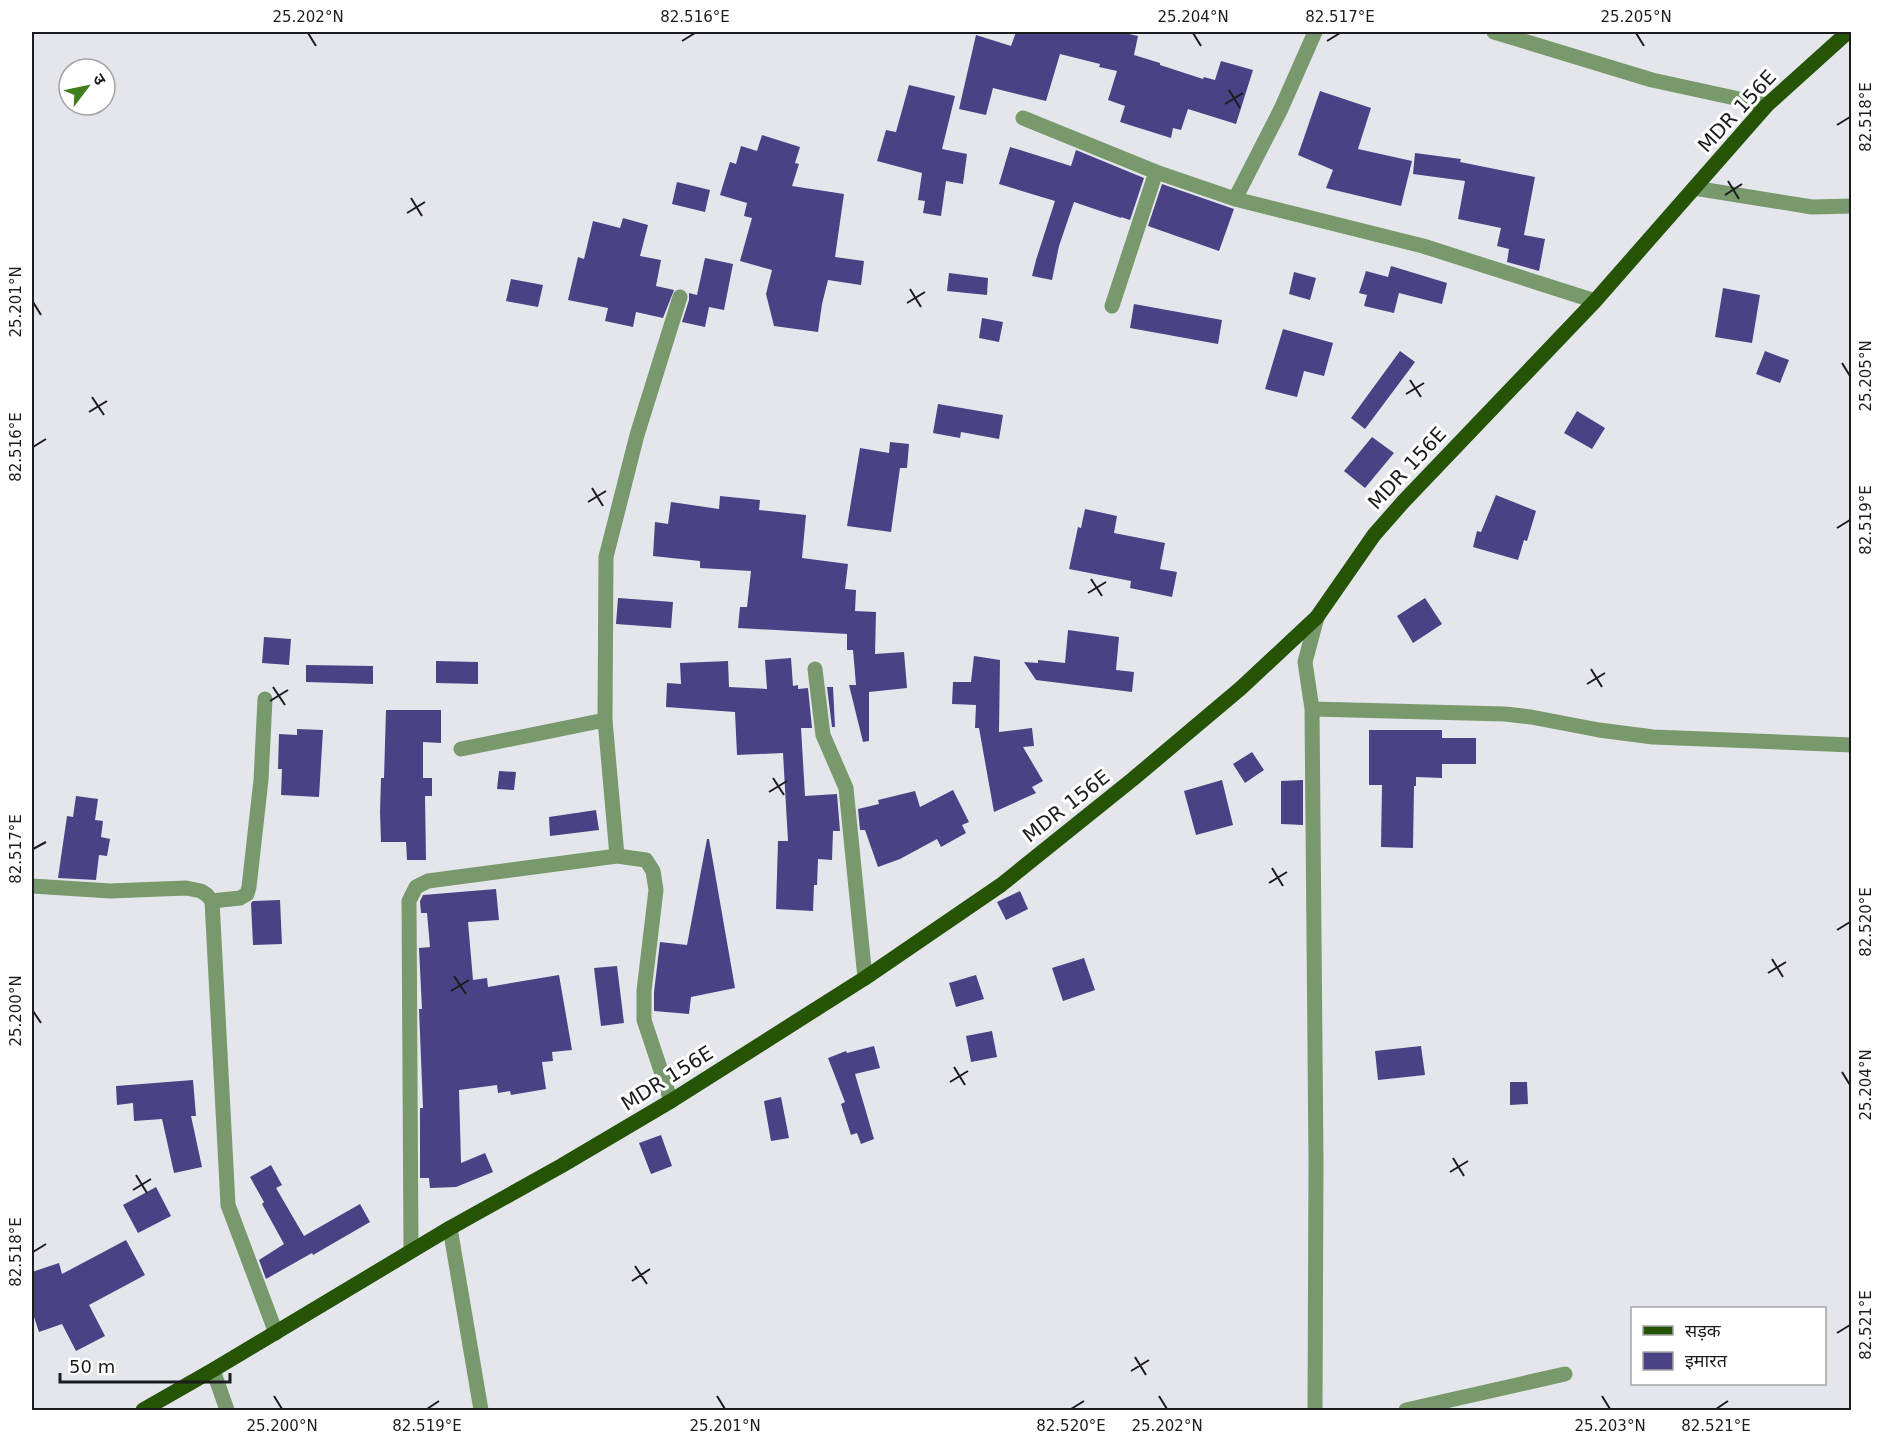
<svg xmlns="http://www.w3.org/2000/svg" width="1883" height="1442" font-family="'DejaVu Sans','Noto Sans Devanagari',sans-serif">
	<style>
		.building { fill: #494285 }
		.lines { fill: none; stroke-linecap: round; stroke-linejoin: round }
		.minor { stroke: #78996b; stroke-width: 15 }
		.major { stroke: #255407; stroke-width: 15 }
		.ticks { fill: none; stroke: #1c1c1e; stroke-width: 2 }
		.labels { text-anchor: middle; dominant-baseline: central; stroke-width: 6; stroke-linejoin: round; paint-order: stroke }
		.street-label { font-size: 20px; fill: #1c1c1e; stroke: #fff }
		.neatline { fill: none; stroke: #1c1c1e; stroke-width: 2 }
		.ticks-label { font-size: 15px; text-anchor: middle; fill: #1c1c1e }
	</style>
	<rect width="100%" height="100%" fill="#e5e6ec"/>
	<path class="building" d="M1016,32h104l18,4 -4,19 26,8v2l43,14 1,-2 11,3 6,-19 32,9 -17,54 -48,-15 -7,21 -8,-2 -2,10 -51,-16 5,-16 -17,-6 9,-29 -18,-4 1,-3 -40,-10 -14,47 -53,-13 -7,27 -27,-6 17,-74 35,11z
		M909,85l46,11 -13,53 25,5 -4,30 -17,-3 -5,35 -18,-3 2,-12 -7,-1 4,-27 -45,-12 9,-31 10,2z
		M1320,91l51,17 -13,41 54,12 -11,45 -75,-18 7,-18 -35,-15z
		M762,135l38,12 -5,16 4,1 -7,22 52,8 -9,63 29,4 -3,24 -33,-5 -6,24 -4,28 -44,-6 -8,-32 6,-24 -32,-9 12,-43 -8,-2 3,-13 -27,-8 10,-33 6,2 5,-18 16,5z
		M1010,147l61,19 5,-16 68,28 -14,42 -9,-3v1l-47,-16 -15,44 -7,34 -20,-4 4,-16 19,-59 -56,-17z
		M1415,153l46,6 -1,3 75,15 -11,58 21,4 -6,32 -32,-9 2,-13 -12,-3 4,-18 -43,-9 7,-38 -52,-7z
		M677,182l33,8 -5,22 -33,-8z
		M1162,184l72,25 -15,42 -71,-25z
		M623,218l25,7 -8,31 21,4 -5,26 18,4 -11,28 -27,-6 -3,15 -28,-6 3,-13 -40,-8 10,-43 6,2 9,-38 27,7z
		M705,258l28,6 -9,46 -15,-3 -4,20 -23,-5 7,-22v-7l8,2z
		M1391,266l56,17 -5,21 -43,-11 -5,20 -30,-7 3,-11 -8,-2 7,-22 22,6z
		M1294,272l22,6 -6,22 -21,-6z
		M949,273l39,5 -1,17 -40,-4z
		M511,279l32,6 -5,22 -32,-6z
		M1723,288l37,7 -8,48 -37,-6z
		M1134,304l88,16 -4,24 -88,-16z
		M982,318l21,4 -4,20 -20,-4z
		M1283,329l50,14 -9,33 -20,-5 -7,26 -32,-8z
		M1400,351l15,11 -50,67 -14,-11z
		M1765,351l24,9 -9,23 -24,-9z
		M938,404l65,11 -4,24 -38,-7 -1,6 -27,-5z
		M1577,411l28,17 -13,21 -28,-16z
		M1372,437l22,16 -29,35 -21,-17z
		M890,442l19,2 -2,24h-7l-9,64 -44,-6 13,-78 29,5z
		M1496,495l40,16 -9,30 -3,-1 -6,20 -45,-13 4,-16 4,1z
		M720,496l40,4 -1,10 47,5 -4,43 46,6 -3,25 11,1 -1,21 21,1 -1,42 29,-2 3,36 -38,4v49l-6,1 -14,-57h7l-3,-35h-6v-16l-109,-6 2,-21h7l4,-36 -51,-3v-7l-47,-5 2,-34 13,2 3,-22 48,7z
		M1085,509l32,7 -3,17 51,10 -5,26 17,3 -5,25 -42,-9 1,-7 -62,-12 9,-42 3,1z
		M618,598l55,4 -2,26 -55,-4z
		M1425,598l17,26 -29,19 -16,-27z
		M1068,630l51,7 -3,33 18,2 -2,20 -96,-12 -12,-18 14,1v-3l27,3z
		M264,637l27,2 -2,26 -27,-2z
		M974,656l26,4 -1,72 33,-4 2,18 -11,1 20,34 -11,6 4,6 -42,19 -15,-84h-4l1,-23 -24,-1 1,-22h18z
		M791,658l2,28 5,-1v4l10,-1 4,40h-11l4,68 32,-2 3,37h-7l-1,29 -14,-1 -1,26h-3l-1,26 -37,-2 2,-68h10l-5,-88 -46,2 -2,-43 -69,-5 1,-24 14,1 -1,-21 48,-2 1,26 38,2 -2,-29z
		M436,661l42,1v22l-42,-1z
		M306,665l67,1v18l-67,-2z
		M827,687h6l2,40h-3z
		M386,710h55v33l-18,-1v36h9v18h-7l1,64h-19l-1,-18h-25l-1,-30 1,-34h3z
		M297,729l26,1 -4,67 -38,-2 1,-26h-4l1,-35 18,1z
		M1369,730h73v8h34v26h-34v14l-26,-1v9h-2l-1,62 -32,-1 1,-62h-13z
		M1252,752l12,18 -19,13 -12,-19z
		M499,771l17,1 -2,18 -17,-1z
		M1222,780l11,45 -37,10 -12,-44z
		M1303,780v45l-22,-1v-43z
		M953,790l16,32 -7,3 4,8 -25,14 -4,-8 -37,20 -22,8 -13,-37h-5l-2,-21 21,-5 -1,-4 37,-9 5,16z
		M76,796l22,3 -3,21 8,1 -2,16 9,2 -3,17 -8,-1 -3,25 -38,-2 9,-62 6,1z
		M596,810l3,20 -49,6 -1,-19z
		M707,839h2l26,149 -44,9 -2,17 -35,-3v-19l6,-50 27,3z
		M496,889l3,31 -31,2 5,58 14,-2 1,9 71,-12 13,75 -20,2 1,9 -11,1 4,27 -35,6 -1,-4 -12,2 -1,-8 -38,5 2,73 24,-10 8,19 -37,15 -26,1 -1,-10h-9v-70h3l-4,-99h3l-3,-61 11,-1 -3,-34h-6l-1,-12 3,-6z
		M1020,891l8,18 -22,11 -9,-18z
		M280,900l2,44 -29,1 -2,-42 2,-2z
		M1084,958l11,32 -32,11 -11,-33z
		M617,966l7,57 -23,3 -7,-58z
		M976,975l8,24 -28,8 -7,-24z
		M992,1031l5,26 -26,5 -5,-26z
		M874,1046l6,22 -25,6 19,65 -13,5 -4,-11 -6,2 -10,-31 4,-2 -17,-44 18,-7 1,2z
		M1421,1046l4,29 -47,5 -3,-29z
		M193,1080l3,36h-5l11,51 -28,6 -12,-54 -28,2 -1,-18 -16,2 -1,-19z
		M1510,1082h17l1,22 -18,1z
		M781,1097l8,41 -18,3 -7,-40z
		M661,1135l11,31 -21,8 -12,-31z
		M271,1165l11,20 -6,3 28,48 56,-32 10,18 -57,33 -1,-2 -46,26 -7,-19 25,-16 -22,-40 2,-2 -14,-25z
		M156,1187l15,29 -33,17 -15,-28z
		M126,1240l19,35 -56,30 16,31 -29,15 -14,-27 -23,8 -7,-21v-39l27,-9 3,11z"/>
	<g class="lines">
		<path class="minor" d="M1494,32l158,48 115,25
			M1023,118l133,54 79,27 188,47 172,55
			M1694,188l118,19 40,-1
			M1235,199l46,-90 34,-77
			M1112,306l44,-134
			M815,669l8,66 23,53 19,190
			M1312,709l193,5 26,3 68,13 54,7 199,8
			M461,749l144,-29
			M617,856l-12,-136 1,-163 31,-122 43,-138
			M32,886l78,5 76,-3 15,3 6,4 5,6 16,304 48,128
			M212,901l28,-3 7,-4 2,-7 12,-107 4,-81
			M450,1228l31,182
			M411,1251l-2,-350 7,-14 12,-6 189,-25 29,4 7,11 3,19 -12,101v29l27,81
			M213,1370l14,40
			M1315,1410l1,-248 -4,-453 -7,-47 12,-45
			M1406,1410l159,-36"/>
		<path class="major" d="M143,1410l70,-40 237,-142 111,-62 110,-65 194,-123 136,-93 132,-106 108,-91 76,-71 57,-82 29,-33 192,-201 172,-196 81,-73"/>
	</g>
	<path class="ticks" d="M308,33l8,13M1193,33l8,13M1636,33l8,13M682,41l13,-8M1327,41l13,-8M1229,90l11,18M1225,104l18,-11M1837,125l13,-8M1728,181l11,18M1725,195l17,-11M411,198l11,18M407,213l18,-11M910,289l11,18M33,302l8,13M907,303l18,-11M1842,363l8,13M1410,380l11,17M1406,394l18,-11M92,397l12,18M89,412l18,-11M33,447l13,-8M592,488l11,18M588,502l18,-11M1837,528l13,-8M1091,579l11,17M1088,593l18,-11M1591,669l11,18M1587,684l18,-11M273,687l12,18M270,701l18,-11M773,778l11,17M769,792l18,-11M33,849l13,-7M1272,868l11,18M1269,883l18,-11M1837,930l13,-8M1772,959l11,18M1768,973l18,-11M454,976l12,18M451,991l18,-11M33,1011l8,12M954,1067l11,18M1842,1072l8,13M950,1082l18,-11M1453,1158l11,18M1450,1172l18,-11M136,1175l11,18M133,1190l18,-11M33,1252l13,-8M635,1266l12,18M632,1281l18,-12M1837,1333l13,-8M1135,1357l11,18M1131,1371l18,-11M274,1396l8,13M717,1396l8,13M1159,1396l8,13M1602,1396l8,13M427,1409l12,-8M1071,1409l13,-8M1716,1409l12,-8"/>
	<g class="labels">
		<g class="street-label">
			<text transform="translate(1737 111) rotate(-47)">MDR 156E</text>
			<text transform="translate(1407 468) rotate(-47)">MDR 156E</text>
			<text transform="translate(1066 806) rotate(-38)">MDR 156E</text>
			<text transform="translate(667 1078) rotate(-32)">MDR 156E</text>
		</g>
	</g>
	<rect width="1883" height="1442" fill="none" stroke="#ffffff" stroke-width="66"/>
	<rect x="1631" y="1307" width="195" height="78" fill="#ffffff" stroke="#a4a4a5" stroke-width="1.5"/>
	<rect x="1643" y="1326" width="30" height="9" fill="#255407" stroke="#a4a4a5" stroke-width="1.5"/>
	<text x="1685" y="1337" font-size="18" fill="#1c1c1e">सड़क</text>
	<rect x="1643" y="1352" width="30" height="18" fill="#494285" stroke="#a4a4a5" stroke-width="1.5"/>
	<text x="1685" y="1367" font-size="18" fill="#1c1c1e">इमारत</text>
	<g transform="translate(87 87) rotate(58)"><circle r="28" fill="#ffffff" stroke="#a4a4a5" stroke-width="1.5"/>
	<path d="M0-4.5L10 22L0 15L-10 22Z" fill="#407f1d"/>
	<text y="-9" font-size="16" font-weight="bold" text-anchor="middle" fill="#1c1c1e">उ</text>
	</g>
	<path d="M60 1373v9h170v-9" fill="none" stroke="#1c1c1e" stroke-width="3"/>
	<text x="69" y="1373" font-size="18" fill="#1c1c1e" stroke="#ffffff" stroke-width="4.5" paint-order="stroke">50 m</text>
	<rect x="33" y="33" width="1817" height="1376" class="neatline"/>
	<g class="ticks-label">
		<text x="308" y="22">25.202°N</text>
		<text x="695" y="22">82.516°E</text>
		<text x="1193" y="22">25.204°N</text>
		<text x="1340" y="22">82.517°E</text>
		<text x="1636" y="22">25.205°N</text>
		<text transform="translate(1866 117) rotate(-90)" y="5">82.518°E</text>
		<text transform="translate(16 302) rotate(-90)" y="5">25.201°N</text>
		<text transform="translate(1866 376) rotate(-90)" y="5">25.205°N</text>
		<text transform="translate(16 447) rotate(-90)" y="5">82.516°E</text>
		<text transform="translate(1866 520) rotate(-90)" y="5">82.519°E</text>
		<text transform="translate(16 849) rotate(-90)" y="5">82.517°E</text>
		<text transform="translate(1866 922) rotate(-90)" y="5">82.520°E</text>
		<text transform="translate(16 1011) rotate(-90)" y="5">25.200°N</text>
		<text transform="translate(1866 1085) rotate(-90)" y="5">25.204°N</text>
		<text transform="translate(16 1252) rotate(-90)" y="5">82.518°E</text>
		<text transform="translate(1866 1325) rotate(-90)" y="5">82.521°E</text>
		<text x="282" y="1431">25.200°N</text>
		<text x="427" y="1431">82.519°E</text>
		<text x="725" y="1431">25.201°N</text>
		<text x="1071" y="1431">82.520°E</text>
		<text x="1167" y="1431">25.202°N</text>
		<text x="1610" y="1431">25.203°N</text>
		<text x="1716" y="1431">82.521°E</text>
	</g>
</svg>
